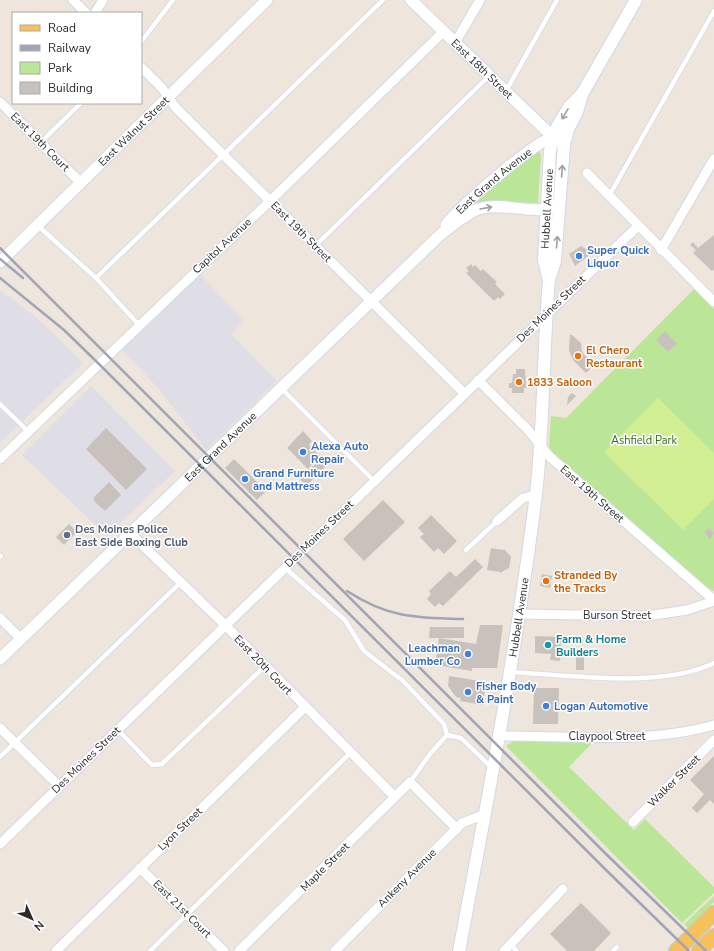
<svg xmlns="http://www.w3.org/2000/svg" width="714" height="951" font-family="'Nunito Sans',sans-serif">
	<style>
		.industrial { fill: #dfdee6 }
		.green { fill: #bbe698 }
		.pitch { fill: #d1ee93 }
		.building { fill: #c9c2bc }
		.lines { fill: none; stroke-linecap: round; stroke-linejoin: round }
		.service-casing { stroke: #d2d8e4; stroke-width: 6 }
		.minor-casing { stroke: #d2d8e4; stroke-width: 11 }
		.tertiary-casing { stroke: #d2d8e4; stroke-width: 13 }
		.secondary-casing { stroke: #d2d8e4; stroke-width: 14 }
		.primary-casing { stroke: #c8c8c8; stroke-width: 16 }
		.service { stroke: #fff; stroke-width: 4.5 }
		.minor { stroke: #fff; stroke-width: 9 }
		.tertiary { stroke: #fff; stroke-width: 11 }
		.secondary { stroke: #fff; stroke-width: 12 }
		.primary { stroke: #f6c15a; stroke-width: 14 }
		.rail { stroke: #9fa5b6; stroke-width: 2.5 }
		.oneway { stroke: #a0a0a0 }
		.shop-dot { fill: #3f7fe0; stroke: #fff; stroke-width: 1.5 }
		.food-dot { fill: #e8710a; stroke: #fff; stroke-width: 1.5 }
		.service-dot { fill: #5c6f8a; stroke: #fff; stroke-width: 1.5 }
		.culture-dot { fill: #0f9aa8; stroke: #fff; stroke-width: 1.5 }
		.labels { text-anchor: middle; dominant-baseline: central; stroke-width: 3; stroke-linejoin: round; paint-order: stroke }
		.street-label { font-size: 11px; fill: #2b2b2b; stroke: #fff }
		.shop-label { font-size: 11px; font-weight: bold; fill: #366cbe; stroke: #fff; text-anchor: start }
		.food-label { font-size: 11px; font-weight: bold; fill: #c56008; stroke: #fff; text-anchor: start }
		.park-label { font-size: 11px; fill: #326c18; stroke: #fff }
		.service-label { font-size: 11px; font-weight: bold; fill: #4e5e75; stroke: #fff; text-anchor: start }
		.culture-label { font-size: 11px; font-weight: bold; fill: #0d838f; stroke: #fff; text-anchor: start }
	</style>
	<rect width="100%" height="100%" fill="#eee5dd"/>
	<path class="industrial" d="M200,274l44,47 -13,13 46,47 -71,69 -46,-60 -38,-40z
		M0,290l37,28 46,45 -83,80z
		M91,386l84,85 -68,65 -85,-81z"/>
	<path class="green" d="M538,149l3,6 -3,48 -43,-1 -40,16z
		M694,289l20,20v282l-7,-3 -155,-135 -3,-6 2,-31 15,2z
		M514,741h80l-25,26 65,63 11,-11 69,68v6l-32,30 -176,-177z
		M714,896v6l-26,26 -4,-4z"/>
	<path class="pitch" d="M658,398l56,55v46l-31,31 -79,-78z"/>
	<path class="building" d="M714,235v35l-2,1 -19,-18 3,-3 -6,-5 3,-3 5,6z
		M581,246l5,3 3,-2 3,6 -17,13 -6,-12z
		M471,264l2,3 2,-2 6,6 2,-2 14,13 -2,2 10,10 -5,5 -2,-2 -4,4 -28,-28 3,-2 -3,-3z
		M665,331l12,13 -9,8 -12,-12z
		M570,335h2l9,8 1,9 12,13 -8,8 -13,-13 -4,-10z
		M516,369h9l1,19h-2v5h-12v-5h-3v-5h3l1,-9h3z
		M572,393l4,3 -9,9 1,-8z
		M106,428l41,41 -21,21 -40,-41z
		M303,431l9,10 -3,4 11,11 -12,13 -21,-21z
		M322,457l6,7 -22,22 -6,-7z
		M234,459l32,32 -9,9 -32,-32z
		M109,482l12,13 -16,16 -11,-10v-4z
		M383,500l22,22 -41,39 -21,-22z
		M431,515l26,26 -13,13 -6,-6 -4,4 -14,-15 4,-3 -6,-6z
		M69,524l8,8 -13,13 -8,-8z
		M709,528l5,5 -4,6 -6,-7z
		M491,548l12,2 1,-1 7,8 -2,11 -9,5v-1l-13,-2z
		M475,559l8,8 -40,39 -4,-3 -4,4 -8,-8 4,-5 -2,-3 21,-20 6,6z
		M542,574l10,2 -2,12 -10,-2z
		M480,625h23l-6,43h-25v3l-37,-6 4,-27 37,6z
		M430,627h34v11h-35z
		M535,636l26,1 -1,24 -10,-1 1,-6 -16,-1z
		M576,657h8v13h-8z
		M449,676l37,6 -3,23 -23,-4 1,-3 -5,-1 -8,-11z
		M534,688h25l-1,36h-25z
		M714,756v48l-4,-4 -13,13 -5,-5 12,-14 -14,-14z
		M581,903l30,30 -17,18h-27l-17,-17z"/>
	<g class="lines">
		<defs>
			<path id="service" d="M141,42l32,-42
				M506,91l51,-91
				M40,143l41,-40
				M609,196l105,-185
				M37,225l59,53 43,47
				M315,246l174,-170
				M96,278l287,-278
				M282,389l92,92
				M0,404l29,28
				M466,550l31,-29
				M0,557l1,-1
				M285,568l60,52 19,31 39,30 41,43 3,11
				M511,672c60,3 149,17 203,-9
				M118,730l34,35 10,-1 102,-97
				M0,757l180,-174
				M410,782l20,-28 17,-19 14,3 31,30
				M510,944l7,7
				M150,951l200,-198
				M613,951l4,-4"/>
			<path id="minor" d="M73,0l13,13
				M95,13l8,-13
				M455,43l25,-43
				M141,67l21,21 14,20 288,285
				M0,102l80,80
				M587,173l127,129
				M661,250l53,-91
				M478,380l50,50 22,27 164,143
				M0,459l270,-258 173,-169
				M497,521l26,-23 12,-3
				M130,533l95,92 170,172
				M518,614l129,2 40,-6 27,-9
				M0,618l21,21
				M0,728l59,58
				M500,736c69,0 147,8 214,-11
				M633,822l81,-82
				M0,844l638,-618
				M140,868l84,83
				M56,951l249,-244
				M239,951l171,-169 47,47
				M335,951l127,-128 23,-9
				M504,951l59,-62"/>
			<g id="tertiary">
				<path id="s1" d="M411,0l142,137"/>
				<path id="s2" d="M446,225c14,-19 87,-82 107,-88l5,1"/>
				<path id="s3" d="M0,262l267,-262"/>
				<path id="s4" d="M0,659l441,-425c13,-9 26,-22 41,-26 21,-6 56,8 73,-2"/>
			</g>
			<g id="secondary">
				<path id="s5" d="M549,280l-5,-20 6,-109 7,-24 12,-20 13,-13 54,-94"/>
				<path id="s6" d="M459,951c29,-152 58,-304 77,-457 8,-71 7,-143 13,-214l6,-19 9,-116 4,-16 9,-17 5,-18"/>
			</g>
			<path id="primary" d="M676,951l38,-38
				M699,951l15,-15"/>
		</defs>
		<use href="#service" class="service-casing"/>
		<use href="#minor" class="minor-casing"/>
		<use href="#tertiary" class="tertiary-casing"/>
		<use href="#secondary" class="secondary-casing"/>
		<use href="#primary" class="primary-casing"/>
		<use href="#service" class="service"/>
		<use href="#minor" class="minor"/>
		<use href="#tertiary" class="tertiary"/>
		<use href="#secondary" class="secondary"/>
		<use href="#primary" class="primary"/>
		<path class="rail" d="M0,248l605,605 101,98
			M0,259l23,19
			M0,278l64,52 35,34 507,506 83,81
			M347,591c41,27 70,27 116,28"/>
	</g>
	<defs><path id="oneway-shaft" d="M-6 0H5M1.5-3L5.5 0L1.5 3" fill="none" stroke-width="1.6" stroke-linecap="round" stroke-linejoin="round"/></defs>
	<g class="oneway">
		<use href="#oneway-shaft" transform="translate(565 114) rotate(120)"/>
		<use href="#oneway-shaft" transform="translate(562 171) rotate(-86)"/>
		<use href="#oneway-shaft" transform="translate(486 208) rotate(-10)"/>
		<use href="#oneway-shaft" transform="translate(557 242) rotate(-85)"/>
	</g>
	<g class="shop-dot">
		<circle cx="579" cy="256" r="4"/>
		<circle cx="303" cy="452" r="4"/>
		<circle cx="245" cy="479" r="4"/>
		<circle cx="468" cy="654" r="4"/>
		<circle cx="468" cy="692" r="4"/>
		<circle cx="546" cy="706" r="4"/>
	</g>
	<g class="food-dot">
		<circle cx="578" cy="356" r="4"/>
		<circle cx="519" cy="382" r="4"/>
		<circle cx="546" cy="581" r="4"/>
	</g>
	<circle class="service-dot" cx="67" cy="535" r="4"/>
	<circle class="culture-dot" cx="548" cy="645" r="4"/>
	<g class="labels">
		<g class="street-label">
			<text stroke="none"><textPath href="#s1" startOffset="99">East 18th Street</textPath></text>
			<text stroke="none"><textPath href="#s3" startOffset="187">East Walnut Street</textPath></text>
			<text transform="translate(40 142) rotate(45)">East 19th Court</text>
			<text stroke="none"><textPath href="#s2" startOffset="65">East Grand Avenue</textPath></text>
			<text stroke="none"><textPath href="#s5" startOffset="72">Hubbell Avenue</textPath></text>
			<text transform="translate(301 232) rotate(45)">East 19th Street</text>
			<text transform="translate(222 246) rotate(-43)">Capitol Avenue</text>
			<text transform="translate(551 309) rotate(-44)">Des Moines Street</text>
			<text stroke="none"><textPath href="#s4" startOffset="306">East Grand Avenue</textPath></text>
			<text transform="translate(592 494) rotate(41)">East 19th Street</text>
			<text transform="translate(319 534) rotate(-44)">Des Moines Street</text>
			<text x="617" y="615">Burson Street</text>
			<text stroke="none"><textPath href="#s6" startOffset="339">Hubbell Avenue</textPath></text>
			<text transform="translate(263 665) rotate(46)">East 20th Court</text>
			<text x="607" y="736">Claypool Street</text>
			<text transform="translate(86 760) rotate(-44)">Des Moines Street</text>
			<text transform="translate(674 781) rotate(-45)">Walker Street</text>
			<text transform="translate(180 829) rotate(-44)">Lyon Street</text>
			<text transform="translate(325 867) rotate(-45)">Maple Street</text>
			<text transform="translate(407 878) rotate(-45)">Ankeny Avenue</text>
			<text transform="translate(182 909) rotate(45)">East 21st Court</text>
		</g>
		<g class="shop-label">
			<text x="587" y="250">Super Quick<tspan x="587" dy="13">Liquor</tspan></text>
			<text x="311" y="446">Alexa Auto<tspan x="311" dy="13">Repair</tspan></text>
			<text x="253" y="473">Grand Furniture<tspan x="253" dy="13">and Mattress</tspan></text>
			<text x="460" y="648" text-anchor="end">Leachman<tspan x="460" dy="13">Lumber Co</tspan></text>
			<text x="476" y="686">Fisher Body<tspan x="476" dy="13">&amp; Paint</tspan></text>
			<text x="554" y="706">Logan Automotive</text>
		</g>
		<g class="food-label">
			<text x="586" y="350">El Chero<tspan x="586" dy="13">Restaurant</tspan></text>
			<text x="527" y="382">1833 Saloon</text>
			<text x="554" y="575">Stranded By<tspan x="554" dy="13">the Tracks</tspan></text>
		</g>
		<g class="park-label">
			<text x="644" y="440">Ashfield Park</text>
		</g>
		<g class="service-label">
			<text x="75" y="529">Des Moines Police<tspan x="75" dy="13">East Side Boxing Club</tspan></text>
		</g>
		<g class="culture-label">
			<text x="556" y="639">Farm &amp; Home<tspan x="556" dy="13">Builders</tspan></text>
		</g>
	</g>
	<rect x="12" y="12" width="130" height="92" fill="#ffffff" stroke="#aaaaaa"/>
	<rect x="20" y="25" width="20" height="6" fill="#f6c15a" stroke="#aaaaaa"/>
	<text x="48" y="32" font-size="12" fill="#2b2b2b">Road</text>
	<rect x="20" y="45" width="20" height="6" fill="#9fa5b6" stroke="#aaaaaa"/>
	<text x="48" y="52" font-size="12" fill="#2b2b2b">Railway</text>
	<rect x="20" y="62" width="20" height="12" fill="#bbe698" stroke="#aaaaaa"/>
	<text x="48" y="72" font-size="12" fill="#2b2b2b">Park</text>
	<rect x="20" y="82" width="20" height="12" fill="#c9c2bc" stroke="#aaaaaa"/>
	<text x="48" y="92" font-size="12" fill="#2b2b2b">Building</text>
	<g transform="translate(32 919) rotate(135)" stroke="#ffffff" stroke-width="3" paint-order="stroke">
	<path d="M0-3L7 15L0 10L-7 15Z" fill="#2b2b2b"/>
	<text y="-6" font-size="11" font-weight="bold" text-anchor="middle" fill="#2b2b2b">N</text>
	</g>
</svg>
